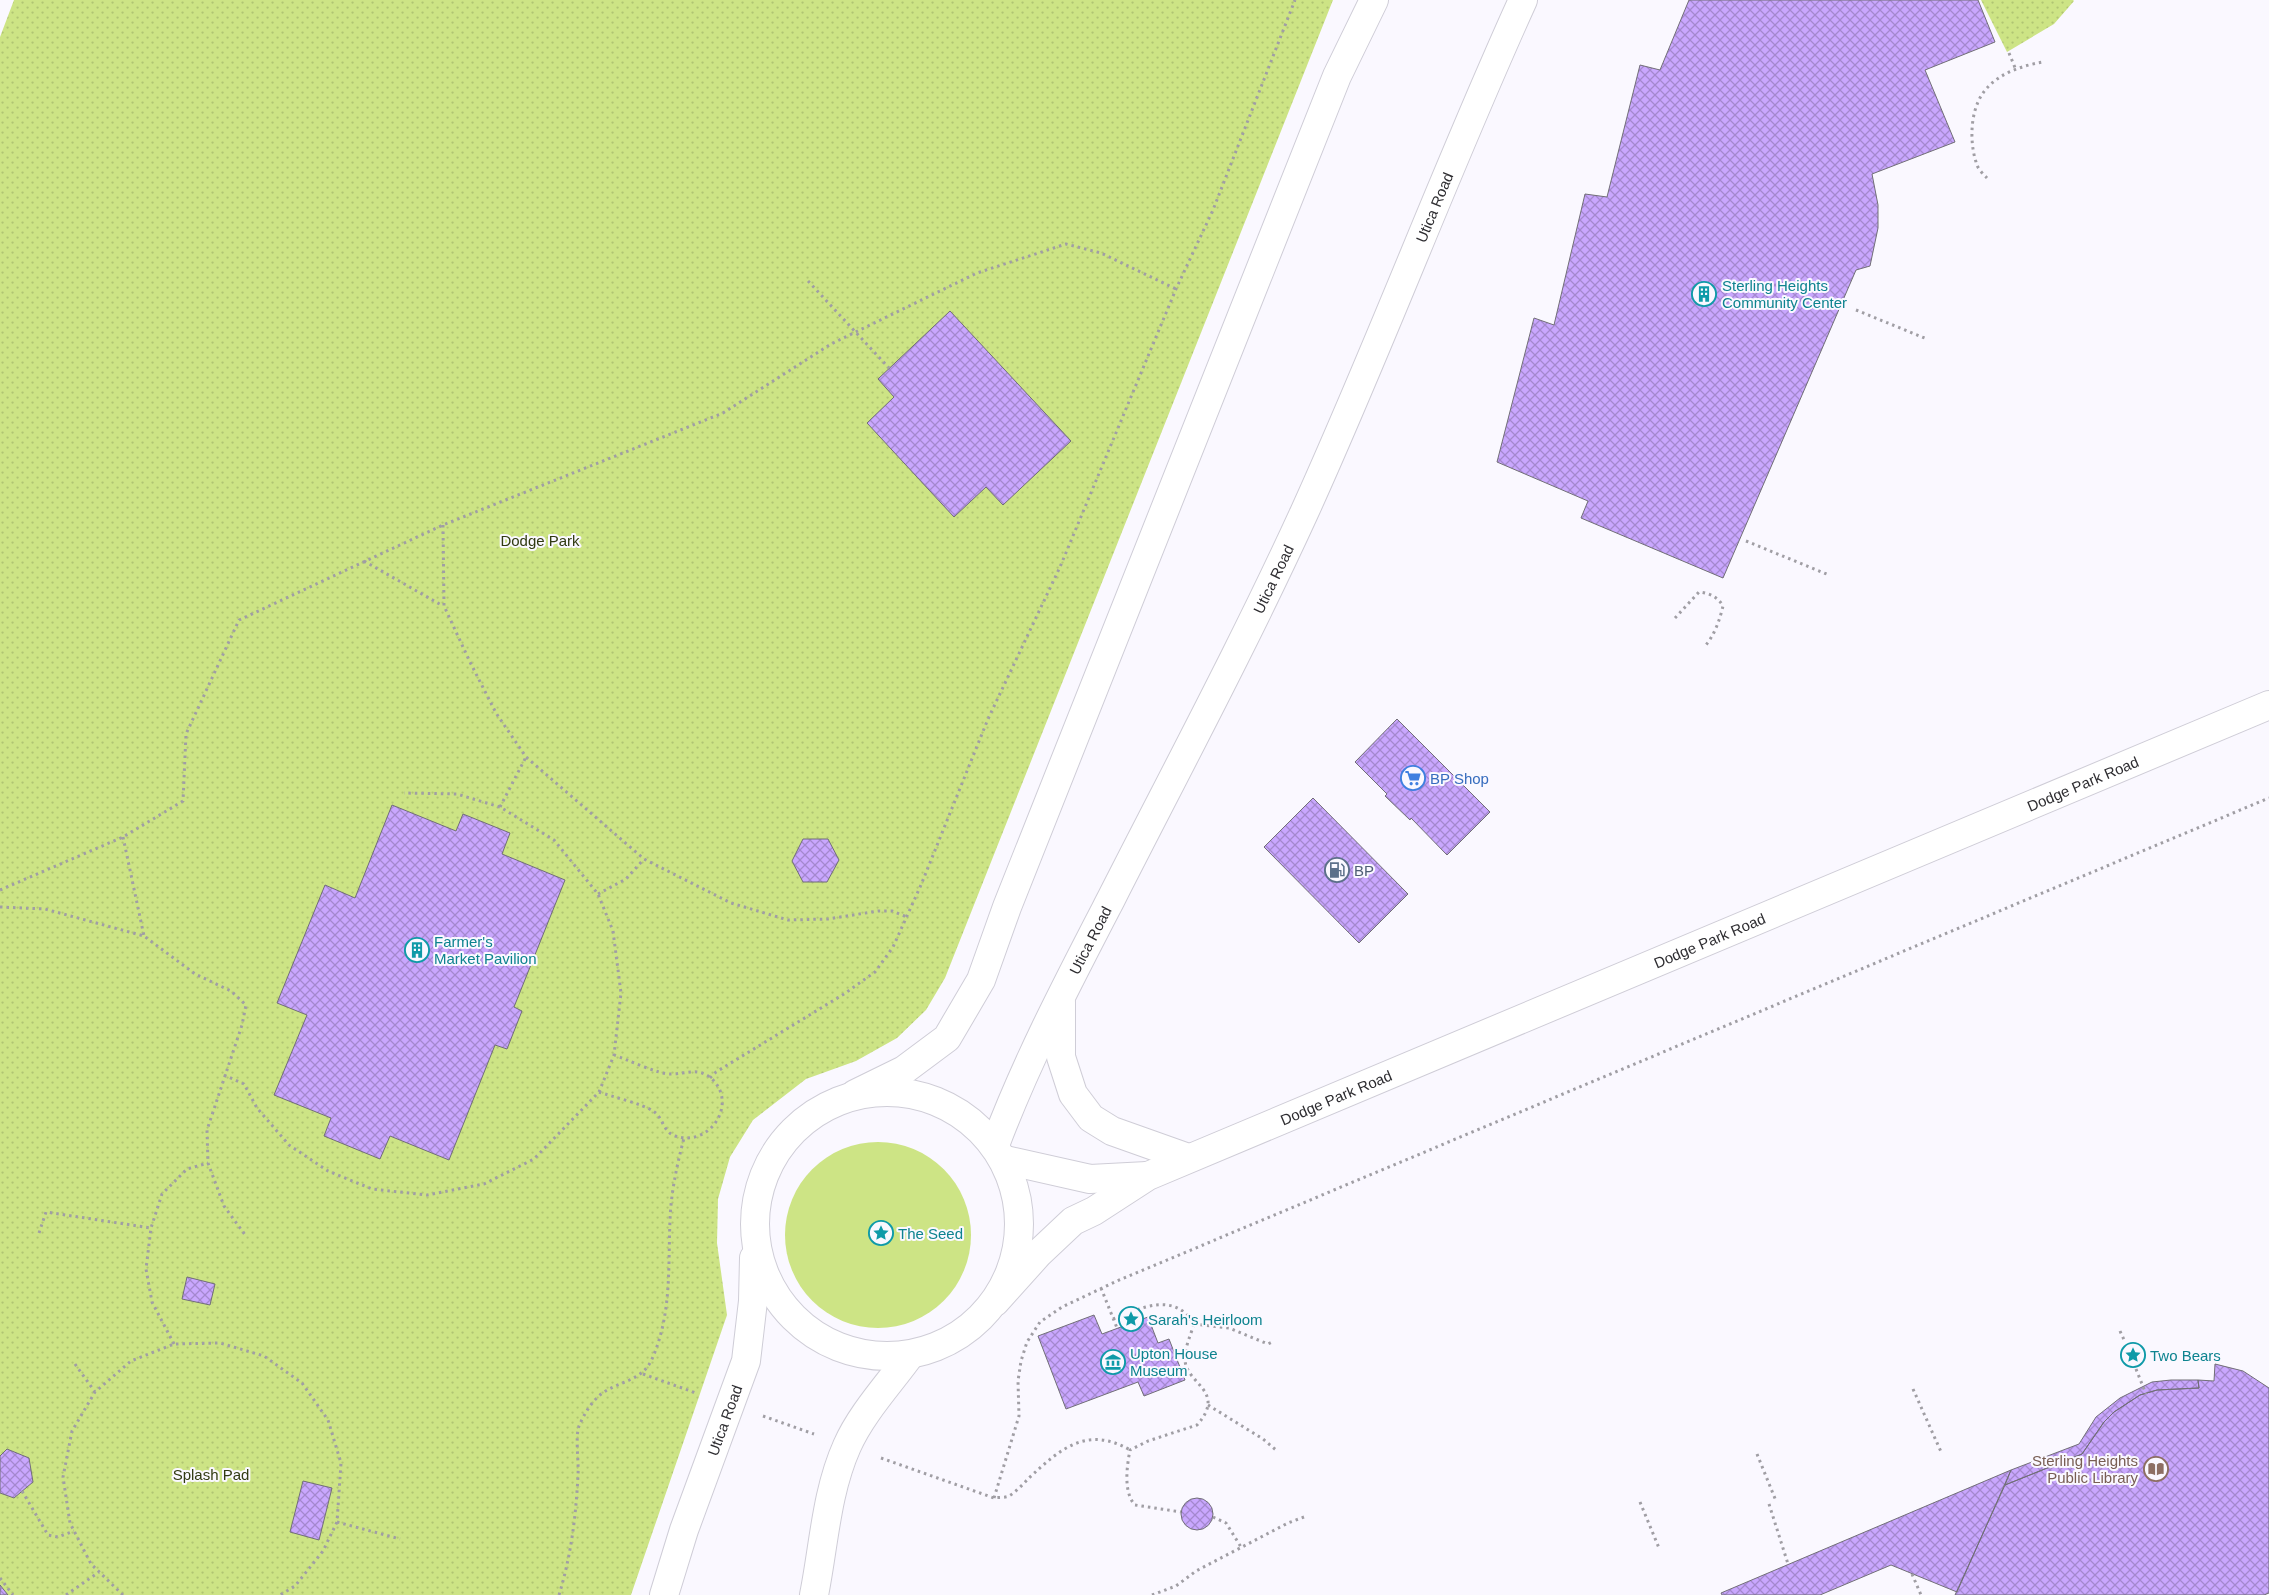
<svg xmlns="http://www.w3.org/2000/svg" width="2269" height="1595" font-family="Arial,sans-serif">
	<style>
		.green { fill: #cde485 }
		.park { fill: url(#park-dots) }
		.building { fill: url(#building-cross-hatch); stroke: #716e77 }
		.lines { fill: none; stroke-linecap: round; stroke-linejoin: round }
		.tertiary-casing { stroke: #cfcdd7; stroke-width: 30 }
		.path { stroke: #a09ea4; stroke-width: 3; stroke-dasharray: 2.5 4; stroke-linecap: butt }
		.tertiary { stroke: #fff; stroke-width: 28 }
		.labels { text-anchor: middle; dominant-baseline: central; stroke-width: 4; stroke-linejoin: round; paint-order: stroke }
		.street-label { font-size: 15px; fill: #2e2d31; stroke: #faf8ff }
		.culture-label { font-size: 15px; fill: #0d838f; stroke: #faf8ff; text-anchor: start }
		.park-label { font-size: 15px; fill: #313a12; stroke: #faf8ff }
		.shop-label { font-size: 15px; fill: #366cbe; stroke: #faf8ff; text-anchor: start }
		.service-label { font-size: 15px; fill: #4e5e75; stroke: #faf8ff; text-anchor: start }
		.education-label { font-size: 15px; fill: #785e54; stroke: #faf8ff; text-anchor: end }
	</style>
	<defs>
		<pattern id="park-dots" width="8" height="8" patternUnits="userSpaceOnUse" patternTransform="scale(1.25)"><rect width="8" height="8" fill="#cde485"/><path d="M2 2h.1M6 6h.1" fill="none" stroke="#b0c473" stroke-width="1.8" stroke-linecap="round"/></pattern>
		<pattern id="building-cross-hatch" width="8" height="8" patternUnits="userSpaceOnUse" patternTransform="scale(1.25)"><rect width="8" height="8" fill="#c9a7fe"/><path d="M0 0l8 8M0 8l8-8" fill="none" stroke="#a488ce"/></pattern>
	</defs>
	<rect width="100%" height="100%" fill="#faf8ff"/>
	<path class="green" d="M785 1235a93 93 0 1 1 186 0a93 93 0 1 1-186 0Z"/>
	<path class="park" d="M14,0h1319l-388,978 -19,32 -29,28 -41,23 -50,18 -53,41 -23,37 -12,42 -1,44 10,72 -96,280h-631v-1558z
		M1981,0h92l1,1 -20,23 -47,28z"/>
	<path class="building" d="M1689,0h289l17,42 -70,28 30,72 -83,32 6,31v23l-8,38 -14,4 -133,308 -142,-60 7,-17 -91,-39 37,-144 20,7 31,-131 22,3 33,-132 20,5z
		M950,311l121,130 -68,64 -17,-18 -32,30 -87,-94 27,-26 -16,-18z
		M1397,719l93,93 -43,43 -36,-37 -1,2 -25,-24 2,-2 -32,-32z
		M1313,798l95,96 -49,49 -95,-96z
		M392,805l64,26 7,-17 47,19 -8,21 63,26 -51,127 8,4 -15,38 -12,-4 -46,115 -59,-24 -10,23 -56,-23 7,-18 -57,-23 33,-80 -30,-12 48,-118 30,13z
		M803,839h25l11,21 -12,22h-24l-11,-21z
		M187,1277l28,7 -5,21 -28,-6z
		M1094,1315l8,19 46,-17 10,26 11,-4 16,41 -41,16 -6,-14 -72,27 -28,-73z
		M2215,1364l28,7 26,17v205l-5,2h-309l50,-110 77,-31 22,-32 10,-10 26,-17 17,-5 42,-2 -1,-8 16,1z
		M2171,1380h27l1,8 -42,2 -17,5 -26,17 -10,10 -22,32 -77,31 6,-15 68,-26 17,-27 24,-19 32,-16z
		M7,1449l22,9 4,24 -19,16 -14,-5v-37z
		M2011,1470l-54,122 -66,-27 -71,30h-98l-1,-2z
		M303,1481l29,7 -13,52 -29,-8z
		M1181 1514a16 16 0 1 1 32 0a16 16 0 1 1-32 0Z
		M0,1585l8,10h-8z"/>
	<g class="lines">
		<defs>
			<g id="tertiary">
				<path d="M1061,1002v55l12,37 18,24 21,13 76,27"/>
				<circle cx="887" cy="1224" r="132"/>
				<path d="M855,1094l49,-24 43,-32 34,-58 26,-73 330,-831 37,-76"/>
				<path id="s1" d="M995,1145c32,-85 74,-165 116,-246 65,-128 133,-255 193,-386 77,-169 142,-344 219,-513"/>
				<path d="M1005,1160l85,19 57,-3"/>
				<path id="s2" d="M995,1302l44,-49 34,-32 21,-10 54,-35 1121,-471"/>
				<path id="s3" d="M664,1595l20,-65 62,-169 7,-60 1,-43"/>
				<path d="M814,1595c10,-50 12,-102 33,-149 14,-32 42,-62 63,-91"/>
			</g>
		</defs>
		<use href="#tertiary" class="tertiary-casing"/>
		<path class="path" d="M2009,53l7,17
			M1987,178c-4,-4 -10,-10 -11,-16 -7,-22 -6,-56 11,-74 13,-15 37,-23 56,-26
			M808,281l81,87
			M1856,310l71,29
			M443,525l1,81 26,56 26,51 30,44 118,102 87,44 57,17 40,-1 50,-8h14l15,6
			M1746,541l83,34
			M364,561l79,45
			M1675,618l24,-26c10,1 19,5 24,14 -3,13 -9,31 -19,41
			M500,807l26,-50
			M123,837l21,99
			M0,890l123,-53 60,-36 3,-67 53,-114 204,-95 280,-112 108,-69 146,-71 89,-29 35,9 75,36
			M598,894l28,-15 18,-20
			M0,907l45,2 99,27 51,38 36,17 15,14 -4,20 -35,105 1,33 16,43 22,30
			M224,1075l20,9 13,24 32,37 39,26 44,18 55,6 57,-11 50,-25 65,-67 15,-37 7,-62 -8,-62 -15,-37 -44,-54 -54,-33 -43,-13 -53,-1
			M710,1078l6,-6 128,-78 31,-22 18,-25 28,-62 67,-166 72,-152 116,-278 37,-79 82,-210
			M599,1092c14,5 44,12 54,19 10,6 10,21 22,25 35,12 64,-33 36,-58 -14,-11 -24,-4 -40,-4 -11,1 -45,-15 -57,-19
			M39,1233l7,-21 105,16
			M1101,1288l16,40
			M1113,1319c28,-11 61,-28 81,5 -3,10 -9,23 -9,34 -1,26 43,32 12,67l-49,16 -18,9c-3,16 -7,42 5,55l46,7
			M1194,1324l35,4 39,16 6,-3
			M2120,1331l5,11
			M174,1344l-22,-42 -6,-33 5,-41 11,-34 25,-25 21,-6
			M75,1364l20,28
			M2136,1369l10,25
			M643,1374l53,19
			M1913,1389l29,65
			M1208,1405l55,34 13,11
			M763,1416l51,18
			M1757,1454l19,47
			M881,1458l113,40c4,-1 10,0 15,-2 7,-4 14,-12 20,-18 31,-29 58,-53 101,-28
			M22,1491l26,44 10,2 16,-6
			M994,1498l25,-82 -1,-35 3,-20 6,-19 13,-20 22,-15 55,-26 1152,-483
			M1640,1502l19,46
			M1769,1504l19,60
			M1213,1517l13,6 15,24
			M337,1522l63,17
			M1912,1574l9,21
			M0,1578l13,17
			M66,1595l33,-23
			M123,1595l-32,-31 -21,-41 -7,-46 9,-46 23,-39 36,-31 43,-17 46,-1 44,13 38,27 26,37 13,43 -4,59 -14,29 -28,35 -15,9
			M559,1595c12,-39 17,-79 19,-120 1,-13 -3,-38 1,-49 5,-12 14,-27 25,-34 17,-11 39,-12 48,-33 20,-45 16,-92 18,-139 1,-28 7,-55 14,-82
			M1152,1595l24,-9 20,-15 92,-48 16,-6"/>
		<use href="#tertiary" class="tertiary"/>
	</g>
	<defs>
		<symbol id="building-ring" viewBox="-11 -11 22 22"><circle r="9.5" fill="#faf8ff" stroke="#0f9aa8" stroke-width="1.5"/><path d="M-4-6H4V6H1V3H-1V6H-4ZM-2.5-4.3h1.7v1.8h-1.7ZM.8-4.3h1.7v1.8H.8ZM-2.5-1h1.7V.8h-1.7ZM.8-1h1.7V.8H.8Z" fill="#0f9aa8"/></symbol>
		<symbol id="supermarket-ring" viewBox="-11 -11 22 22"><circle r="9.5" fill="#faf8ff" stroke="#3f7fe0" stroke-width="1.5"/><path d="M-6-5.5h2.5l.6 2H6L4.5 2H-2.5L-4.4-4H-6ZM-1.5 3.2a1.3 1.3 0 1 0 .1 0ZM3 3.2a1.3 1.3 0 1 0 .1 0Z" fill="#3f7fe0"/></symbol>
		<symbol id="fuel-ring" viewBox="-11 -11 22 22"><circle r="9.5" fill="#faf8ff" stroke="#5c6f8a" stroke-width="1.5"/><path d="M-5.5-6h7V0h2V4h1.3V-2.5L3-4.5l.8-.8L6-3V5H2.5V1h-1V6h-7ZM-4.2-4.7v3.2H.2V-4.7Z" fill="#5c6f8a"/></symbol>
		<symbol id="sight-ring" viewBox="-11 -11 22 22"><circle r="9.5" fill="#faf8ff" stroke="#0f9aa8" stroke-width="1.5"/><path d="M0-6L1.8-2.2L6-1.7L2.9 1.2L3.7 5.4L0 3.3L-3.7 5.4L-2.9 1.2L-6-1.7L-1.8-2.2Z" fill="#0f9aa8"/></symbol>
		<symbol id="museum-ring" viewBox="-11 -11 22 22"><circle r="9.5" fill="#faf8ff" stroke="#0f9aa8" stroke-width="1.5"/><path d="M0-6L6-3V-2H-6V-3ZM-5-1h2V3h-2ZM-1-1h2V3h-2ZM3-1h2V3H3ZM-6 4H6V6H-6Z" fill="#0f9aa8"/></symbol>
		<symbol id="library-ring" viewBox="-11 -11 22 22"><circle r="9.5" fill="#faf8ff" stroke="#8d6e63" stroke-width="1.5"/><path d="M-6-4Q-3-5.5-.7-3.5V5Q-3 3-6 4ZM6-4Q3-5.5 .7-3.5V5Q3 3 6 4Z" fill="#8d6e63"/></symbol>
	</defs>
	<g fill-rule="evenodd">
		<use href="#building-ring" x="1690" y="280" width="28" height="28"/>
		<use href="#supermarket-ring" x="1399" y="764" width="28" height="28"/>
		<use href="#fuel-ring" x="1323" y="856" width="28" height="28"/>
		<use href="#building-ring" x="403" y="936" width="28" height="28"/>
		<use href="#sight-ring" x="867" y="1219" width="28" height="28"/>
		<use href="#sight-ring" x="1117" y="1305" width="28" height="28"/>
		<use href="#sight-ring" x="2119" y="1341" width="28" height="28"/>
		<use href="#museum-ring" x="1099" y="1348" width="28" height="28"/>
		<use href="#library-ring" x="2142" y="1455" width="28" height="28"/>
	</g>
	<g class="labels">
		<g class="street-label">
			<text stroke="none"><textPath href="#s1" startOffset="1036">Utica Road</textPath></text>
			<text stroke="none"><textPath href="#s1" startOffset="631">Utica Road</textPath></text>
			<text stroke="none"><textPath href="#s2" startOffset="1214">Dodge Park Road</textPath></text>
			<text stroke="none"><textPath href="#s1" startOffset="226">Utica Road</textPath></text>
			<text stroke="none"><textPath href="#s2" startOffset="809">Dodge Park Road</textPath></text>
			<text stroke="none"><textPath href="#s2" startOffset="404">Dodge Park Road</textPath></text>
			<text stroke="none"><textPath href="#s3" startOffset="185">Utica Road</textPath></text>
		</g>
		<g class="culture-label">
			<text x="1722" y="285">Sterling Heights<tspan x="1722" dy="17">Community Center</tspan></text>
			<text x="434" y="941">Farmer's<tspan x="434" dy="17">Market Pavilion</tspan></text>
			<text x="898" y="1233">The Seed</text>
			<text x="1148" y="1319">Sarah's Heirloom</text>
			<text x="1130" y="1353">Upton House<tspan x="1130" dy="17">Museum</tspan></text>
			<text x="2150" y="1355">Two Bears</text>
		</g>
		<g class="park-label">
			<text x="540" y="540">Dodge Park</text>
			<text x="211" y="1474">Splash Pad</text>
		</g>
		<g class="shop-label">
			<text x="1430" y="778">BP Shop</text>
		</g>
		<g class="service-label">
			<text x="1354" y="870">BP</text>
		</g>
		<g class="education-label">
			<text x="2138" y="1460">Sterling Heights<tspan x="2138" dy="17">Public Library</tspan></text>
		</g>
	</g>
</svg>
